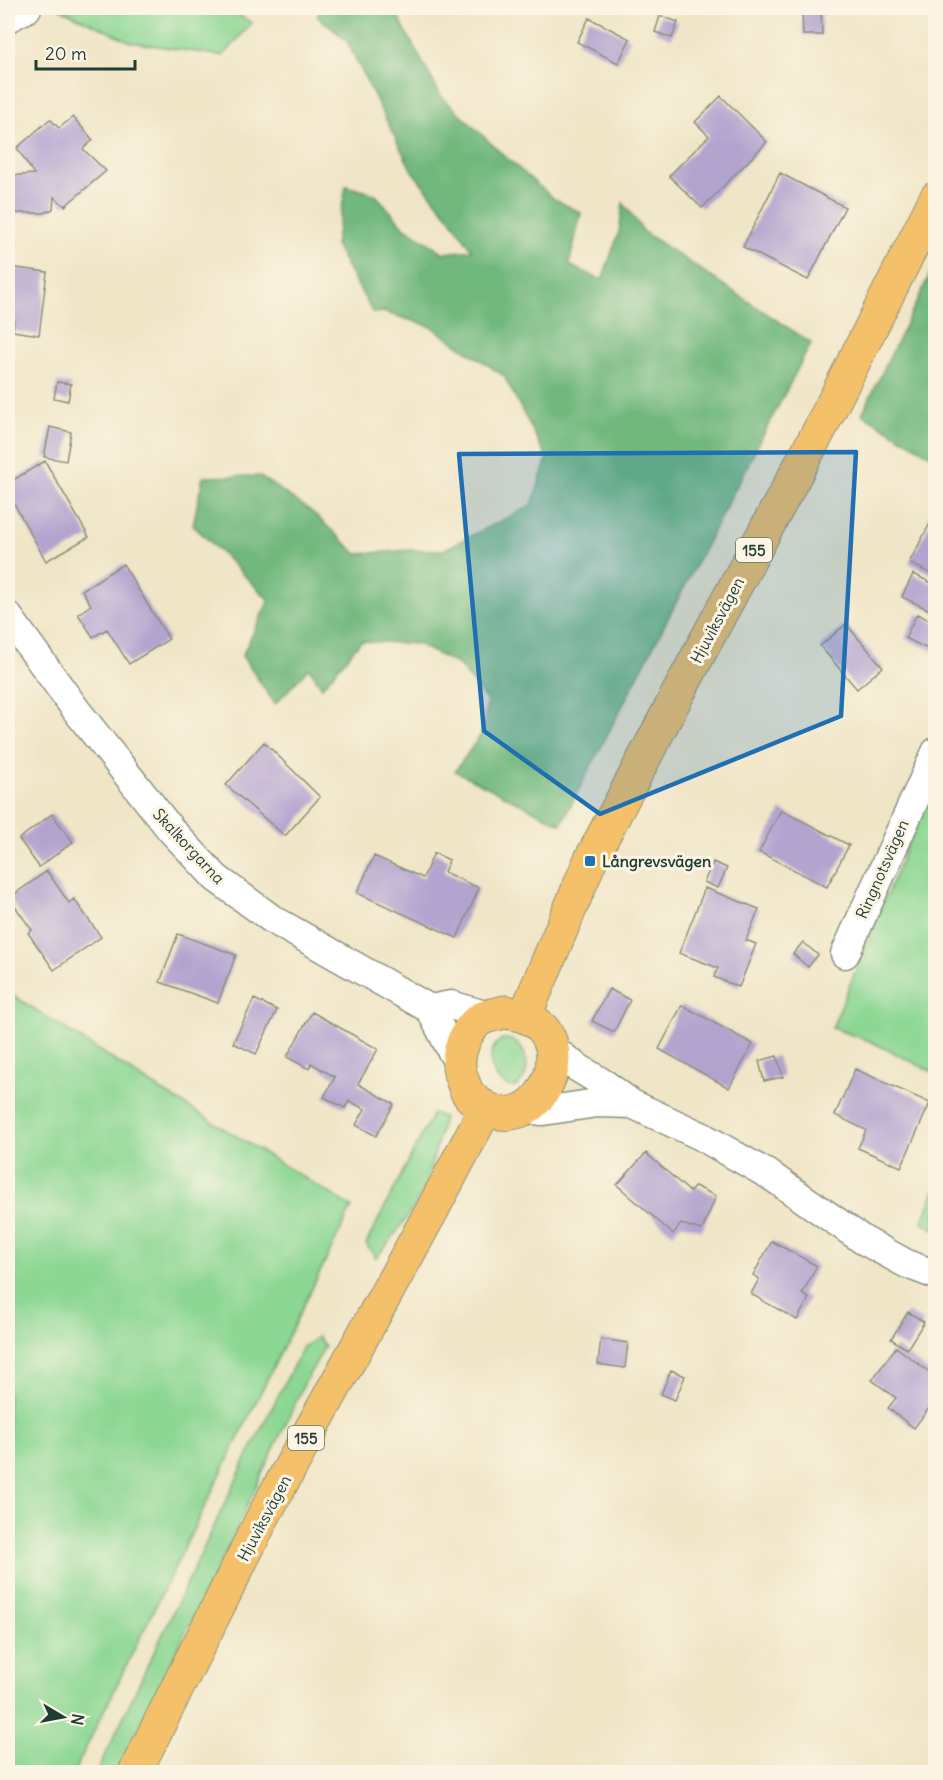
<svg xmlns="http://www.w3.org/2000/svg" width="943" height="1780" font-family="Delius,sans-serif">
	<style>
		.green { fill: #8cd793; stroke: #568a64; stroke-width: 1.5 }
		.forest { fill: #71b87d; stroke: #487a58; stroke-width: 1.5 }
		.building { fill: #b3a3cf }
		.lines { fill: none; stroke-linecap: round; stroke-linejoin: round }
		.minor-casing { stroke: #88917d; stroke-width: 31 }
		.primary-casing { stroke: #88917d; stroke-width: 35 }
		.minor { stroke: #fff; stroke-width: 28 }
		.primary { stroke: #f4c16a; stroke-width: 33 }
		.marked { fill: #1f6fb2; fill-opacity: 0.2; stroke: #1f6fb2; stroke-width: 4.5; stroke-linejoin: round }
		.poi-dot { fill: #1f6fb2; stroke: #fcf5e5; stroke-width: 2 }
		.labels { text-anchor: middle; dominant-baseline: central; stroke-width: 6; stroke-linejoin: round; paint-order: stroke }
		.shield { fill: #fcf5e5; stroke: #617469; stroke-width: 1.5 }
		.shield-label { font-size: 15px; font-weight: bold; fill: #1f3d34 }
		.street-label { font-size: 16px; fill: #1f3d34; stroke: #fcf5e5 }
		.poi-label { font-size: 16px; font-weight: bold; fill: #1f3d34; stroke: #fcf5e5; text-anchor: start }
	</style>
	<rect width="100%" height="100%" fill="#fcf5e5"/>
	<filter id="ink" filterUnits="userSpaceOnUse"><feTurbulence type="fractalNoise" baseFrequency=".0167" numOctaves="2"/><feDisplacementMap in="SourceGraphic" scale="12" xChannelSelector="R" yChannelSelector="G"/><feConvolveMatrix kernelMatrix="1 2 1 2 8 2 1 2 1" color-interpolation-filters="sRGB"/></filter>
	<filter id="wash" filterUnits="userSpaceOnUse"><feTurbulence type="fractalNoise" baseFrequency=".008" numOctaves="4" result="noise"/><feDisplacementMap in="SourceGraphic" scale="24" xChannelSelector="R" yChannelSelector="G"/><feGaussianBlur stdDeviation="1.35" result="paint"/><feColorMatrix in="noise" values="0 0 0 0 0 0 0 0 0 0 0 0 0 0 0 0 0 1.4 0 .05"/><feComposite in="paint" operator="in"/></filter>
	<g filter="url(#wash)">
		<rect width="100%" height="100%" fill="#f0e5c6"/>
		<path class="green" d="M58,8h168l26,15 -29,33 -92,-14z
			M935,777v296l-65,-32 -38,-13z
			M8,992l138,89 206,126 -278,565h-66z
			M502,1039c25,-2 34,37 13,48 -23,0 -34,-36 -13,-48z
			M433,1113l11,5c-7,25 -12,52 -23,75 -11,23 -29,46 -45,65l-10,-14z
			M935,1190v39l-13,-6z
			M318,1337l7,9 -20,36 -82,175 -107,215h-19l149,-313 57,-112z"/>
		<path class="forest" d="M322,8h71l48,88 59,56 54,47 27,14 -12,52 33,15 17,-48 4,-29 21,29 167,111 -250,481 -106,-53 28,-39 4,-31 -28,-36 -42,-21 -56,-3 -39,46 -13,-19 -34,36 -33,-48 27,-56 -76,-75 10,-48 56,-1 52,35 46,43 56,-4h30l89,-45 15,-47 -43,-82 -74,-50 -47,-14 -10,1 -38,-68 11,-59 29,8 30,34 39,25 28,-3 -22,-32 -38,-47 -66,-131 -29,-24z
			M935,264l1,194h-1l-73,-44z"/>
		<g id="blocks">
			<path class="building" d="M821,9l1,26h-19l-1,-25z
				M660,16l18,6 -6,16 -17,-6z
				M589,18l41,21 -12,24 -41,-21z
				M721,96l46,46 -65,66 -33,-32 40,-40 -14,-14z
				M73,117l20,23 -10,9 23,22 -41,35 -11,-9 -1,12 -9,4h-36v-37l26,-2 -17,-26 33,-29 9,9z
				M780,173l65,34 -37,73 -65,-33z
				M8,267l39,5 -8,63 -26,-4 1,-12 -6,-1z
				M57,382l14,2 -3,17 -14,-3z
				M50,427l21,5 -5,29 -22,-4z
				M45,461l44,76 -43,24 -38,-68v-10z
				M936,512v64l-27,-13z
				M123,564l46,75 -40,25 -22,-35 -14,8 -15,-23 13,-9 -9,-15z
				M913,574l23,11v28l-34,-16z
				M917,614l19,9v30l-31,-15z
				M846,624l37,43 -26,22 -37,-43z
				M264,742l56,55 -35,39 -59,-51z
				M781,810l68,35 -22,42 -68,-35z
				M52,814l21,28 -34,25 -20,-28z
				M434,853l15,7 -5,12 35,16 -22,50 -100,-45 17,-37 49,22z
				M713,862l14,6 -9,20 -14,-6z
				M47,871l22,32 5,-4 27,38 -47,33 -26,-37 4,-3 -23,-32z
				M705,888l54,21 -13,31 10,4 -17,43 -25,-10 4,-9 -39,-15z
				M178,934l58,21 -18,48 -58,-21z
				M803,942l15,13 -10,12 -15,-13z
				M609,989l21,11 -16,32 -22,-11z
				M254,999l23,11 -21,44 -23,-11z
				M682,1005l71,39 -24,44 -70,-39z
				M312,1012l66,37 -20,35 36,20 -18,32 -20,-11 9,-16 -16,-8 -4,7 -21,-11 11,-20 -24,-14 -2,6 -22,-12z
				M777,1056l6,21 -19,4 -5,-20z
				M855,1069l75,34 -29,64 -43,-19 8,-18 -31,-15z
				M646,1153l44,39 5,-6 21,10 -14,34 -21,-6 -8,10 -56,-49z
				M772,1241l45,25 -15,28 7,4 -12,22 -46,-26 8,-15 -6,-4z
				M908,1312l16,10 -17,27 -16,-10z
				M601,1339l27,4 -3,25 -27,-4z
				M896,1347l40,30v22l-22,29 -26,-20 8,-10 -24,-18z
				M671,1370l14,6 -10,24 -14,-6z"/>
		</g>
	</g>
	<g filter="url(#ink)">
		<use href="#blocks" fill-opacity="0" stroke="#88917d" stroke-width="1.5"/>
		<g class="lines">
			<defs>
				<path id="minor" d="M8,18l19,-10
					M8,616l69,95 94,119 45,48 56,41 158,90 29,56
					M845,954l91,-202
					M430,1009l21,-4 37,11
					M551,1048l24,18 31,19 26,19 69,32 70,40 92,64 44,24 29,11
					M525,1109l18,2 54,-8 35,1"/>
				<path id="primary" d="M505,1012c12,2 24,4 34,13 37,33 -6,113 -56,81 -7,-4 -16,-11 -18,-19 -3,-7 -6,-15 -6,-22 -1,-15 8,-36 20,-45 8,-5 18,-6 26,-8z
					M525,1016l65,-155 112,-213 119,-221 115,-229
					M135,1772l130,-259 165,-299 56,-106"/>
			</defs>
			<use href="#minor" class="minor-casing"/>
			<use href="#primary" class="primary-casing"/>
			<use href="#minor" class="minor"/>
			<use href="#primary" class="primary"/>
		</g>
	</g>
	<path class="marked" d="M856,452l-15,264 -241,98 -116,-83 -25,-277z"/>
	<rect class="poi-dot" x="584" y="855" width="12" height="12" rx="3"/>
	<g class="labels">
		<g class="shield">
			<rect x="736" y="538" width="36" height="24" rx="4.5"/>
			<rect x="288" y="1426" width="36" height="24" rx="4.5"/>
		</g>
		<g class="shield-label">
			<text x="754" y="550">155</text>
			<text x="306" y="1438">155</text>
		</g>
		<g class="street-label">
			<text transform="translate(717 620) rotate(-62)">Hjuviksvägen</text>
			<text transform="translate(189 846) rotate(47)">Skalkorgarna</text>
			<text transform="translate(882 869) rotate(-66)">Ringnotsvägen</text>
			<text transform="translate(264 1518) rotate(-62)">Hjuviksvägen</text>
		</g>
		<g class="poi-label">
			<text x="602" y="861">Långrevsvägen</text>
		</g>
	</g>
	<rect width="943" height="1780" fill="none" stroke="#fcf5e5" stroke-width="30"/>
	<g transform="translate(63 1717) rotate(100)" stroke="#fcf5e5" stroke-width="4.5" paint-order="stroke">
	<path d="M0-4.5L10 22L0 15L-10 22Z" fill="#1f3d34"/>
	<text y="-9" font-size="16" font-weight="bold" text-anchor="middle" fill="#1f3d34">N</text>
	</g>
	<path d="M36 60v9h99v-9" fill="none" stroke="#1f3d34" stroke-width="3"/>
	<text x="45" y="60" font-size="18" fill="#1f3d34" stroke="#fcf5e5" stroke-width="4.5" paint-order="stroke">20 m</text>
</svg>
